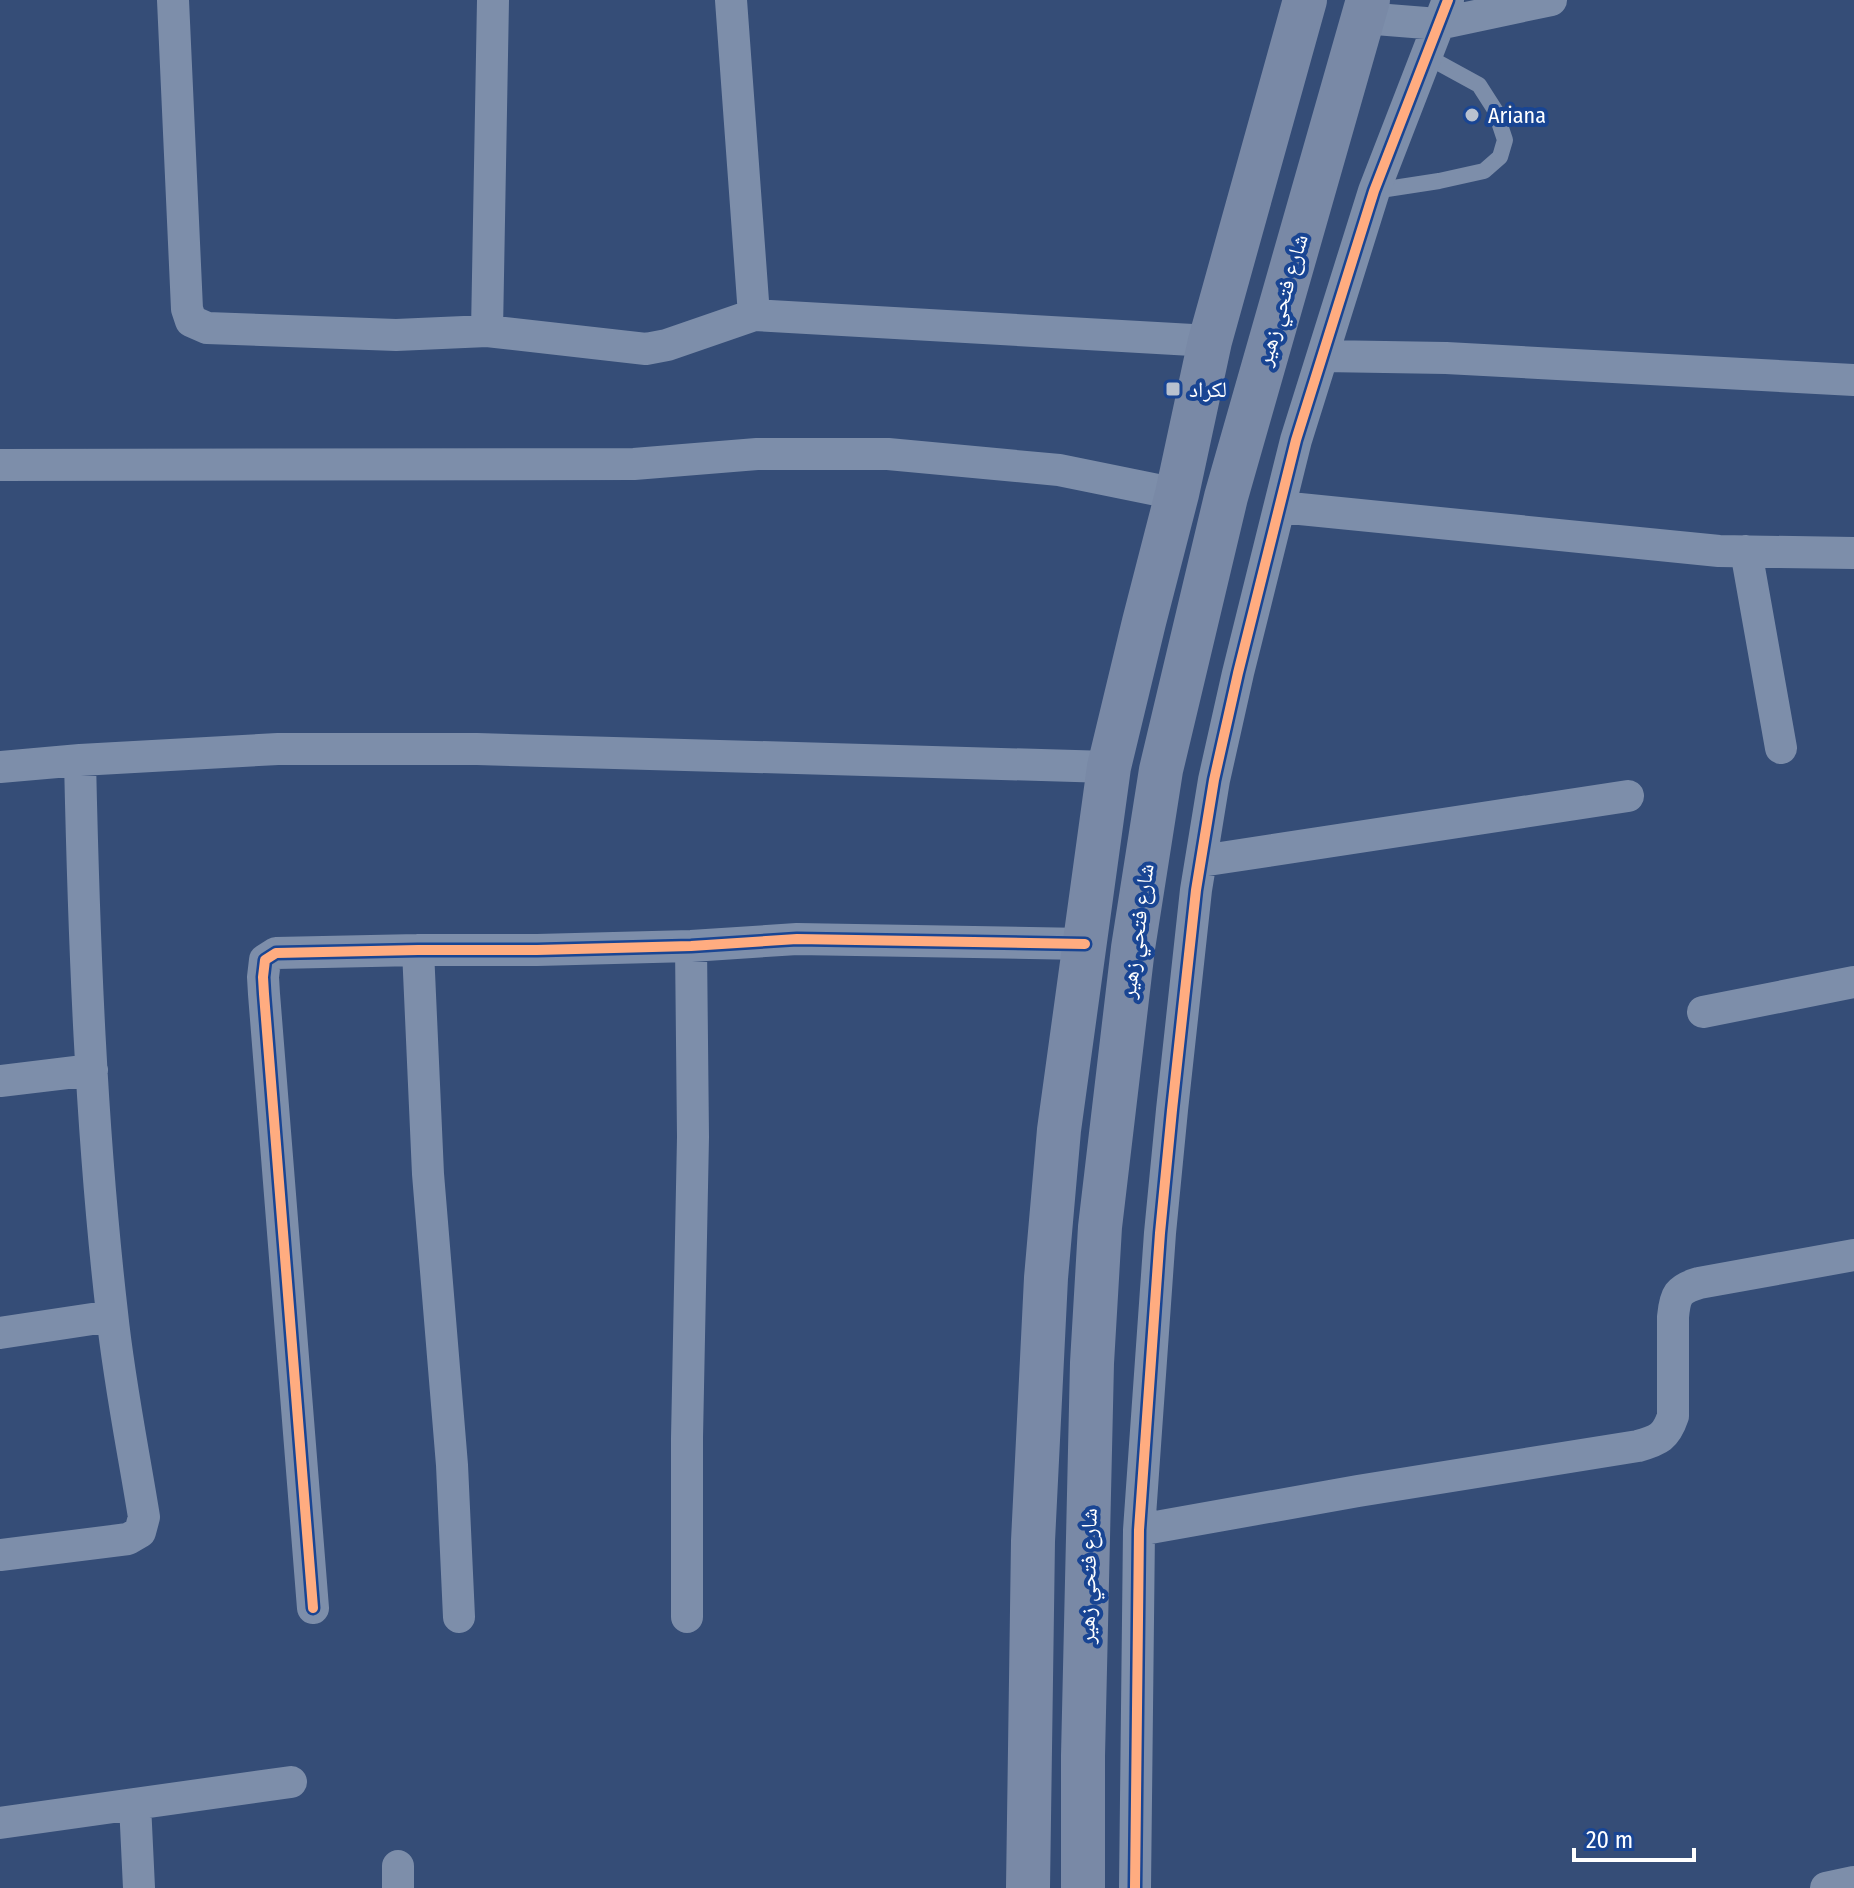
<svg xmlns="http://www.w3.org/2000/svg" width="1854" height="1888" font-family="'Fira Sans Condensed','Noto Naskh Arabic',sans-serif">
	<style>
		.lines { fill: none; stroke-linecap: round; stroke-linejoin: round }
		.lane { stroke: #7d8eaa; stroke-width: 16 }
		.street { stroke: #7d8eaa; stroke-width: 32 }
		.secondary { stroke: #7989a6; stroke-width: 44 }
		.cycleway-casing { stroke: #194593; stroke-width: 15 }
		.cycleway { stroke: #ffac80; stroke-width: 10 }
		.poi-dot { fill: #b8c1cf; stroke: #194593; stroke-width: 3 }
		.labels { text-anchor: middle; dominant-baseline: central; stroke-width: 8; stroke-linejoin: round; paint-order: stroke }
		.poi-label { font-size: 22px; fill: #fff; stroke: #194593; text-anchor: start }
		.street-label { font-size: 22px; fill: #fff; stroke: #194593 }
	</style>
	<rect width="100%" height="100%" fill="#354d77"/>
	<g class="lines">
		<path class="lane" d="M1374,191l65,-10 45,-10 16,-14 5,-17 -10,-30 -16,-25 -53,-29"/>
		<path class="street" d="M173,0l14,309 4,12 16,7 189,7 91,-4 159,18 21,-4 87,-30 456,26
			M731,0l23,315
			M1363,18l75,6 113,-24
			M487,331l6,-331
			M1323,356l123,2 408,22
			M0,465l634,-1 123,-10h131l171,16 118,24
			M1280,507l439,44 135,2
			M1746,551l35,197
			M0,767l80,-7 198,-11h199l632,18
			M1201,861l427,-65
			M418,950l10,224 24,291 7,152
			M1703,1012l151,-30
			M0,1081l92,-11
			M0,1333l112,-17
			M1139,1530l219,-39 280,-45c21,-6 28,-9 35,-30v-99c2,-22 5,-28 26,-34l155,-28
			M0,1555l128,-16 12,-7 4,-15c-11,-68 -25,-136 -32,-204 -21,-183 -28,-369 -32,-553
			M313,1608l-49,-614 -1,-17 2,-17 11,-7 142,-3h119l154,-4 106,-7 288,5
			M687,1617v-179l6,-301 -2,-191
			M135,1804l4,84
			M0,1823l291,-41
			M398,1866v22
			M1135,1888l4,-358 21,-297 12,-123 24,-220 18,-110 24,-107 58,-233 78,-249 74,-191
			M1826,1888l28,-6"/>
		<path class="secondary" d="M1028,1888l5,-347 13,-263 13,-148 50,-363 35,-145 33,-128 33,-153 95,-341
			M1083,1888v-132l9,-393 8,-136 33,-279 28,-178 65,-273 142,-497"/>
		<defs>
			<path id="cycleway" d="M313,1608l-49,-614 -1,-17 2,-17 11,-7 142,-3h119l154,-4 106,-7 288,5
				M1135,1888l4,-358 21,-297 12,-123 24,-220 18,-110 24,-107 58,-233 78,-249 74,-191"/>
		</defs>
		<use href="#cycleway" class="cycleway-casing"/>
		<use href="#cycleway" class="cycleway"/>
	</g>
	<g class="poi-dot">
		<circle cx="1472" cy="115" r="8"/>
		<rect x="1165" y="381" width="16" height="16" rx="4"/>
	</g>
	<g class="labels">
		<g class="poi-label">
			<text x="1488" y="115">Ariana</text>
			<text x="1189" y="389">لكراد</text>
		</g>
		<g class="street-label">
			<text transform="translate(1282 300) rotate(-74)">شارع فتحي زهير</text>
			<text transform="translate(1137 931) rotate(-82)">شارع فتحي زهير</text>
			<text transform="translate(1088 1576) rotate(-89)">شارع فتحي زهير</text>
		</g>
	</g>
	<path d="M1574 1848v12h120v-12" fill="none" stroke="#ffffff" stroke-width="4"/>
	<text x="1586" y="1848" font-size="24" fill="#ffffff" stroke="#194593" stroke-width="6" paint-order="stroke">20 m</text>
</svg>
